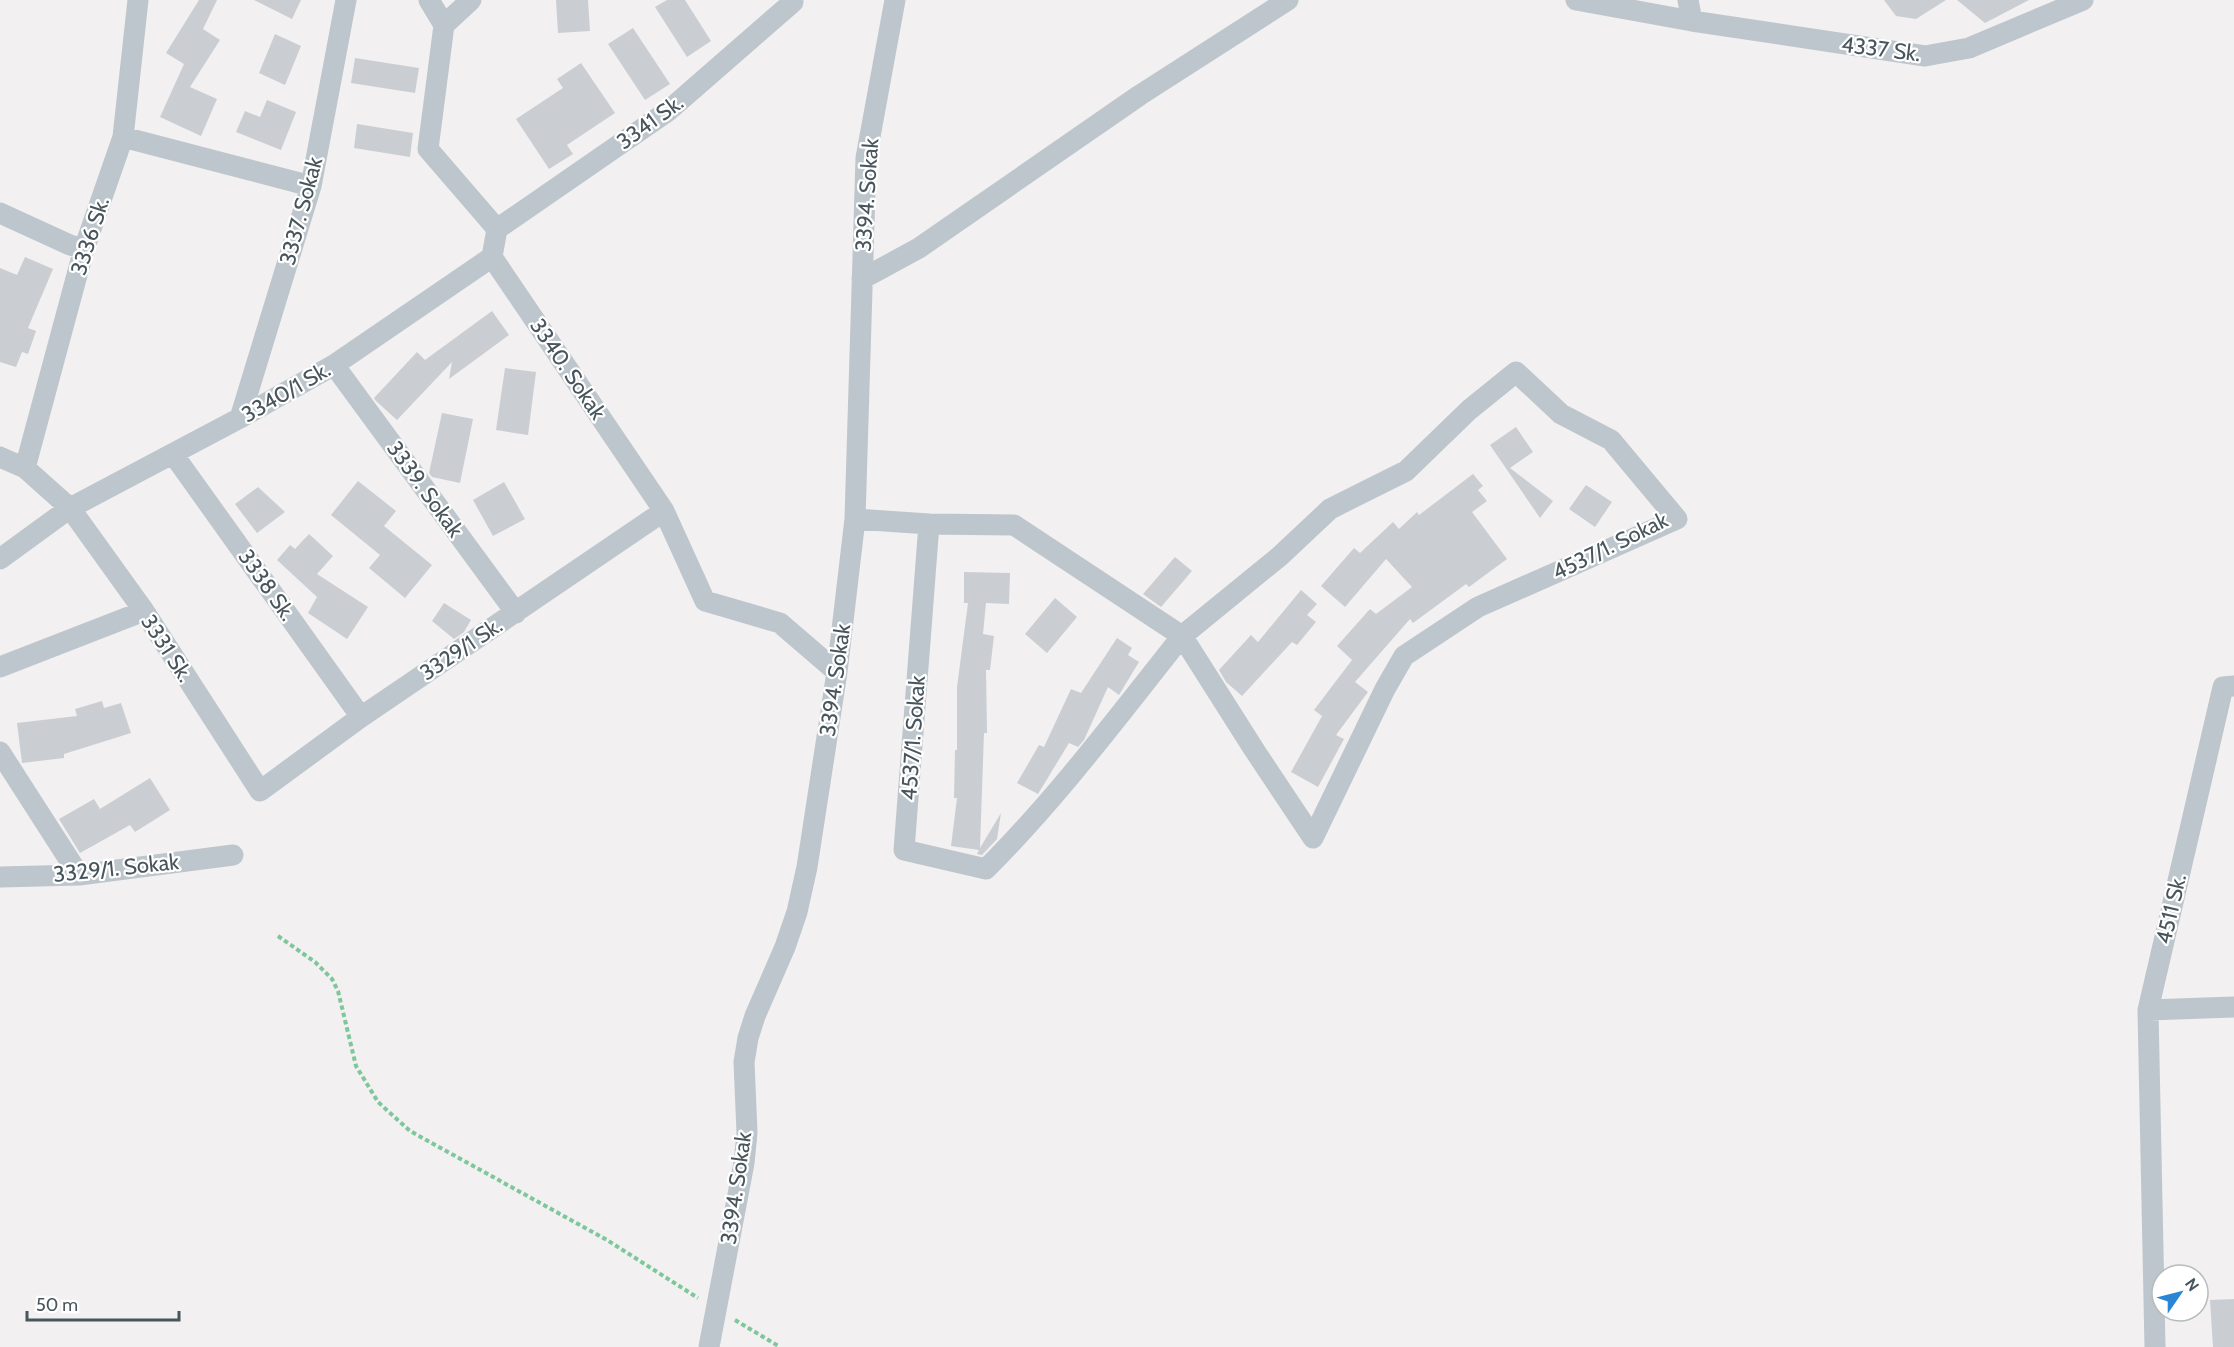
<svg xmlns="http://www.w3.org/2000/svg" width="2234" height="1347" font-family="Cabin,sans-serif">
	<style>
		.building { fill: #caced2 }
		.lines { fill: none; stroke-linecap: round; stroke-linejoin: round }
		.path { stroke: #7dc79b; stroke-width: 4; stroke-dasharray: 4.5 3; stroke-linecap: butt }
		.minor { stroke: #bdc6cc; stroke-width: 21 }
		.labels { text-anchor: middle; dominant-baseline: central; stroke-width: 4.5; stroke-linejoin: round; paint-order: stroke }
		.street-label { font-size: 22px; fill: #49555c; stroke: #fff }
	</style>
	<rect width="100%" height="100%" fill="#f2f0f0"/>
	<path class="building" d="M199,0h18l-14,29 17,11 -30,47 27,12 -16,37 -41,-19 24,-53 -18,-11z
		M254,0h47l-9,19z
		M556,0h32l2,31 -32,2z
		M667,0h18l26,41 -24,16 -32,-50z
		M1884,0h62l-30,19 -20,-3z
		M1957,0h72l-44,23z
		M633,28l37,56 -25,16 -37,-56z
		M275,34l26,12 -16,39 -26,-12z
		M355,58l64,10 -4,25 -64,-10z
		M581,63l34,50 -48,32 6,9 -24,15 -33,-50 47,-31 -6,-9z
		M267,100l29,12 -15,38 -45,-18 9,-21 15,6z
		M357,124l56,9 -3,24 -56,-9z
		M25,257l28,12 -25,59 8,3 -8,23 -6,-2 -6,15 -16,-5v-94l17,7z
		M492,311l17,24 -60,44 3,-17 -55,58 -21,-19 -2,-3 43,-46 8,8z
		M505,368l31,4 -8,63 -32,-5z
		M442,413l31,6 -13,64 -28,-6 -3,-4z
		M1516,427l17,25 -23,16 43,33 -13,17 -50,-73z
		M1473,474l10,12 -5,4 9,11 -15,11 35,47 -38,28 -3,-3 -53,39 -3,-4 -55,63 13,10 -32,43 8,4 -26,48 -27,-15 31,-56 -8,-6 38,-50 -15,-14 33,-37 6,5 36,-27 -26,-28 -41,48 -24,-21 33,-38 6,5 33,-31 6,7 18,-17 2,3z
		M358,481l38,30 -12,15 48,39 -27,33 -36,-30 11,-13 -49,-40z
		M504,482l21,37 -32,17 -20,-36z
		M1586,485l26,17 -17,25 -26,-18z
		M258,487l27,25 -28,21 -22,-29z
		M309,534l24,22 -16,18 51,33 -21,32 -39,-26 9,-16 -40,-37 13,-15 5,4z
		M1175,557l17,14 -31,36 -18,-13z
		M964,572l46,1 -1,31 -23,-1 -3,31 11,2 -4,34h-4l1,63h-3l-4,115 21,-35 -4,26 -15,16 -5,-1 2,-4 -28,-4 6,-48h-3l1,-48h2v-63l11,-84h-4z
		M1301,590l16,14 -10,11 9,7 -19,23 -5,-3 -50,54 -16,-14 -7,-12 32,-35 7,7z
		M1055,598l22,19 -30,36 -22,-19z
		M444,603l27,17 -7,12 -10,7 -22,-18z
		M1117,638l15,10 -4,7 11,7 -20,33 -11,-8 -24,53 -6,7 -9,-4 -31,51 -21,-11 22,-38 5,2 27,-58 10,4z
		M102,701l2,7 17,-5 10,30 -67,21v4l-42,5 -5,-40 60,-7 -2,-7z
		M150,778l20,32 -35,22 -5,-7 -50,28 -21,-34 35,-20 6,10z
		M2234,1299v48h-21l-3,-47z"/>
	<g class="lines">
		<path class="path" d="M278,936l37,26 17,17 6,12 18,75 22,36 32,29 197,109 91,58
			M735,1320l45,27"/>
		<path class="minor" d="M429,0l15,25 -16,124 69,80 -5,28 172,254 41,90 75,22 57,49
			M1576,0l116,21
			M1688,0l4,21 233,35 44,-8 114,-48
			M444,25l27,-25
			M123,137l188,49
			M0,213l70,32 14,4
			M497,229l171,-118 125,-109 -2,-2
			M862,279l57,-31 221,-153 148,-95
			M334,365l182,248
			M240,418l71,-232 35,-186
			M173,454l188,263
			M0,457l25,11 45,40 74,103 116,180 101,-74 303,-206
			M25,468l59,-219 39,-112 15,-137
			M855,519l74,5
			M0,559l70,-51 170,-90 94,-53 158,-108
			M1182,636l98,-80 50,-47 76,-38 63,-61 47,-38 45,42 50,26 66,79 -199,88 -74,49 -19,33 -72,149 -58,-87 -73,-115 -168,-111 -85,-1 -25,326 82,19c72,-72 133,-154 196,-233
			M0,667l144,-56
			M0,752l79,123
			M0,877l79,-2 154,-20
			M2148,1010l86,-3
			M709,1347l35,-184 3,-30 -3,-71 4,-24 7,-22 30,-69 12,-35 10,-45 30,-195 18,-153 11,-361 29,-158
			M2155,1347l-7,-337 75,-323 11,-1"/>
	</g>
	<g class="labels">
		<g class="street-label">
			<text transform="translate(1881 49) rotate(7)">4337 Sk.</text>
			<text transform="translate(650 122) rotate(-36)">3341 Sk.</text>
			<text transform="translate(867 195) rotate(-86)">3394. Sokak</text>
			<text transform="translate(301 211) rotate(-75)">3337. Sokak</text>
			<text transform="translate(90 236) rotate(-72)">3336 Sk.</text>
			<text transform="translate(568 369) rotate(56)">3340. Sokak</text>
			<text transform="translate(286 392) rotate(-30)">3340/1 Sk.</text>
			<text transform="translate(425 489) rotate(54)">3339. Sokak</text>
			<text transform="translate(1610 546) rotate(-26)">4537/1. Sokak</text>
			<text transform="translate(267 585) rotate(55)">3338 Sk.</text>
			<text transform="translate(167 648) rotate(57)">3331 Sk.</text>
			<text transform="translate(461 649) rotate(-34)">3329/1 Sk.</text>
			<text transform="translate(835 680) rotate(-82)">3394. Sokak</text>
			<text transform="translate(913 738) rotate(-86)">4537/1. Sokak</text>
			<text transform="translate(116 868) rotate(-6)">3329/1. Sokak</text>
			<text transform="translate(2171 909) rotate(-77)">4511 Sk.</text>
			<text transform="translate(736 1188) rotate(-82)">3394. Sokak</text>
		</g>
	</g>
	<g transform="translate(2180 1293) rotate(55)"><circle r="28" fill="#ffffff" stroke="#b6bbbe" stroke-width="1.5"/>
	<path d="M0-4.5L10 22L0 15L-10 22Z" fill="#2886d5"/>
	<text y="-9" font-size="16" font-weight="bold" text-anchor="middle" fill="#49555c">N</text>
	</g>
	<path d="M27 1311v9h152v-9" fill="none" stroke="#49555c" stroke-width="3"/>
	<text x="36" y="1311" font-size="18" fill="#49555c" stroke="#ffffff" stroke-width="4.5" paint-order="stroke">50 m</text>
</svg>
